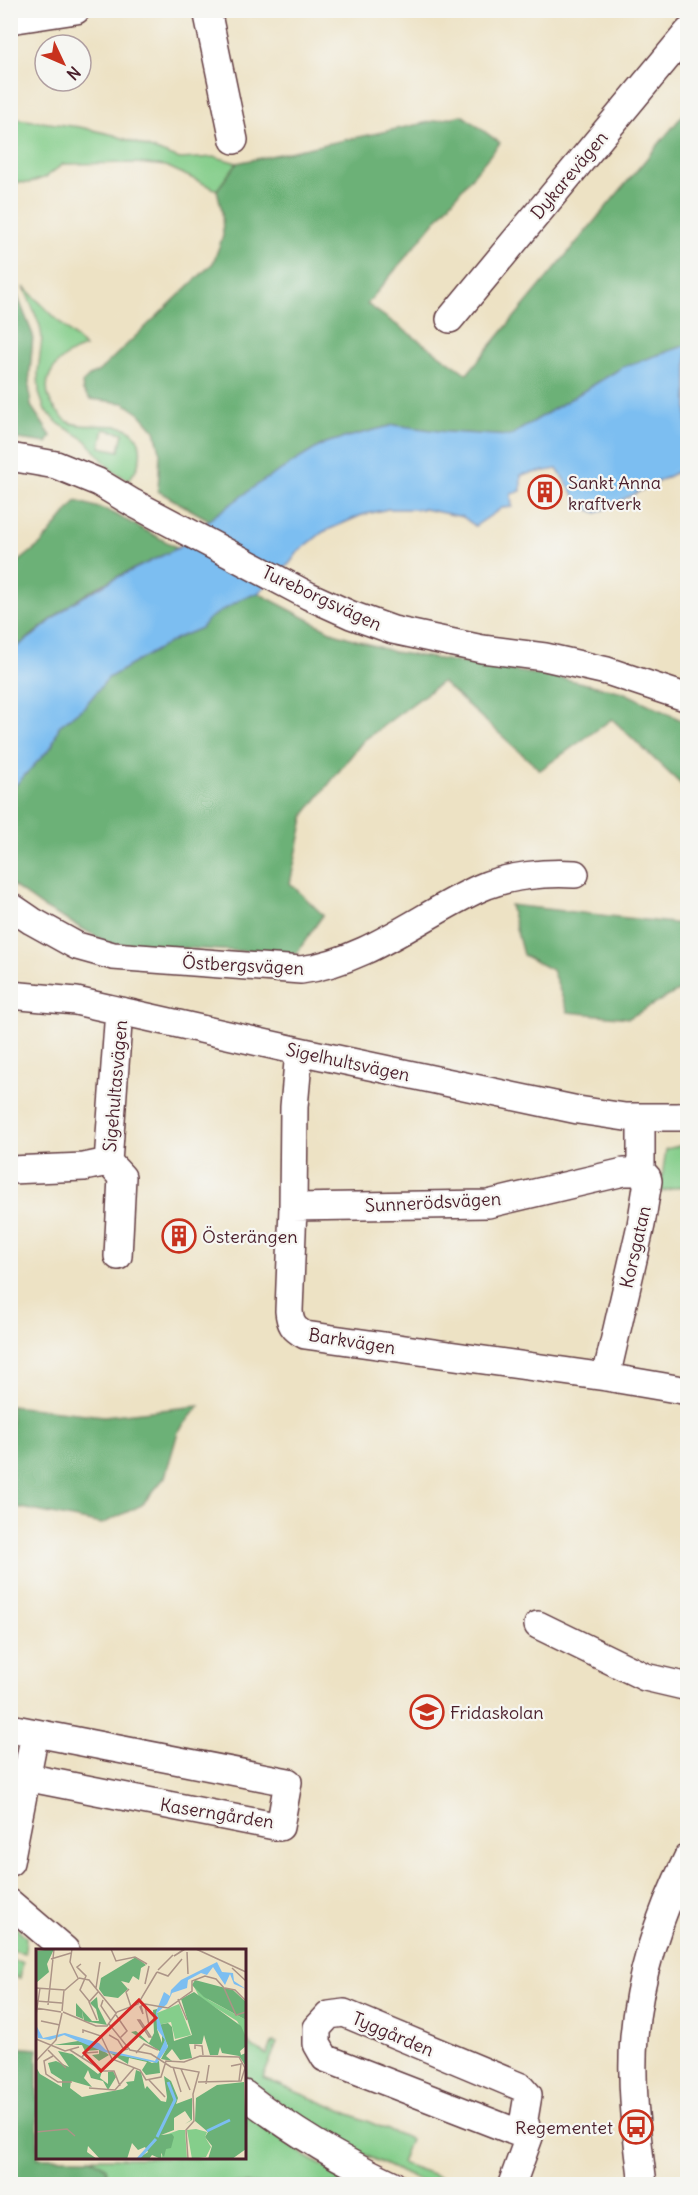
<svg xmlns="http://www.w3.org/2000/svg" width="698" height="2195" font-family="Delius,sans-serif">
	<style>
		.green { fill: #85ce8b; stroke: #68765b; stroke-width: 1.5; fill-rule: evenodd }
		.forest { fill: #6cb177; stroke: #5b6851; stroke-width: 1.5 }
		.water { fill: #7cbef1; stroke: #636e8e; stroke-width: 1.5 }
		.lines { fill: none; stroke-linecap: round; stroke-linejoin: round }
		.minor-casing { stroke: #623c42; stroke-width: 30 }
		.minor { stroke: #fff; stroke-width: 27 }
		.labels { text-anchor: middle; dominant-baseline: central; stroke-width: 4.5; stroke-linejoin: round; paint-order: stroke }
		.street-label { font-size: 18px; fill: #4a1f2b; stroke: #f6f6f2 }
		.poi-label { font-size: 18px; fill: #4a1f2b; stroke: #f6f6f2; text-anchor: start }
		.inset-river { fill: none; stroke: #7cbef1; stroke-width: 3 }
		.inset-road { fill: none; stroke: #ac9487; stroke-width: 1.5 }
		.view { fill: #d62828; fill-opacity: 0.15; stroke: #d62828; stroke-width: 3 }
		.inset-edge { fill: none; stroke: #4a1f2b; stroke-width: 3 }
	</style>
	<rect width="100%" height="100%" fill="#f6f6f2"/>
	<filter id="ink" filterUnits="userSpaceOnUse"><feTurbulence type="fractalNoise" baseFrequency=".0167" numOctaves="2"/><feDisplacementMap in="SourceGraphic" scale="12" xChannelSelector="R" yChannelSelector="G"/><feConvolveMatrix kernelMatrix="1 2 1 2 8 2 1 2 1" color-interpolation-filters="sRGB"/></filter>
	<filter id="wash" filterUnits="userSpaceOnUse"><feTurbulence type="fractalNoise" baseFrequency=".008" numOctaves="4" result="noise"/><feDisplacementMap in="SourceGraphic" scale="24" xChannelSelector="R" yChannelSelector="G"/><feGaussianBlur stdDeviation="1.35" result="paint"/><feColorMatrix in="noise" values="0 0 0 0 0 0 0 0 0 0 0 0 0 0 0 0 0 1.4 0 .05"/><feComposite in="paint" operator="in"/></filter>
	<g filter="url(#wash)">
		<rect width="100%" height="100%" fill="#ede2c4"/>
		<path class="green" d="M10,118l70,9 34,8 66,24 36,-2 21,6 -20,27 -51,-24 -31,-3 -72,1 -17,13 -17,6 -18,-1z
			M24,287l61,60c-25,8 -49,31 -32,59 5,6 9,13 16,16 22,11 65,-10 71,25 2,13 -2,23 -12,33l-17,-10 -25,-30 -27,-16 -14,-14 -6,-17 -1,-21 4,-34 -2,-12zM104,429l19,4 -4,18 -19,-4z
			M687,1144v41l-27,7 6,-43z
			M10,1921l16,16 -1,16 -14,-3z
			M10,1960l13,2 -3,16 -9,-2z
			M244,2038l10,10 13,7 6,-13 4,1 -14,35 147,61 -9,24 60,21h-35l-59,-28 -48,-26 -51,-35 -23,-19z
			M245,2111l60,45 50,28h-246l-3,-16 -15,-10h153z"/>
		<path class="forest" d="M687,110v235l-64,22 -113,69 -64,-4 -52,-7 -69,18 -63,39 -53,38 -51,-29 2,-40 -5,-20 -15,-17 -16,-11 -34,-4 -7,-8 -1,-8 7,-7 10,-5 114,-108 10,-27 -1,-25 -5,-21 20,-27 225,-48 38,28 -133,161 100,70z
			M11,280l22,55 -4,49 2,22 20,30 -4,7 -36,-5z
			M76,501l33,10 69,37c-34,17 -78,34 -108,57 -21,15 -38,32 -59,46v-83l31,-25z
			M258,593l76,40 60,19 166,26 63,14 58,28 6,1v69l-75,-71 -72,51 -98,-88 -79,59 -58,73 -15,69 33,32 -27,39 -186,-10 -67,-37 -32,-23v-94l41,-44 7,-20 25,-19 24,-29 69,-40 24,-10 6,-9 36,-21z
			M510,905l171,19 6,6v60l-9,1 -49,27 -61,-6 -16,-42 -29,-15z
			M11,1406l93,10 95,-10 -21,26 -13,45 -23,28 -40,19 -91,-18z
			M11,2047l26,2 1,109h53l15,10 3,16h-98z"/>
		<path class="water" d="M687,345v122l-90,46 -15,-6 -25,-38 -36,6v16l-10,3 1,13 -10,1 -27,18 -12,-9 -39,-8h-36l-26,6 -39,17 -25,20 -8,11 -32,30 -15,5 -35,21 -7,9 -24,10 -69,40 -24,29 -25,19 -7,20 -41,44v-139l23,-16 37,-31 41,-24 66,-32 31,-28 52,-38 64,-39 69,-18 52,7 64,4 113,-69z"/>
	</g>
	<g filter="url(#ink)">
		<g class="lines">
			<defs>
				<path id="minor" d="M207,10l27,130
					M10,20l66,-10
					M450,319l238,-287
					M10,457l46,8 42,17 35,21 176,93 42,19 42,15 89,19 63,8 62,14 81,27
					M10,906l22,15 45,25 36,10 188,14c67,-9 120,-55 179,-82 26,-12 66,-16 95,-14
					M10,995l66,6 223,50 279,59 47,7h54l9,-2
					M299,1051l-5,56 -1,100 -4,104c1,12 4,18 16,24l301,42 82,14
					M108,1162l14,15 -4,79
					M10,1170l74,-3 24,-5 10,-138 4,-13
					M293,1207l195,-3 136,-32h17
					M606,1377l35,-152 7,-44 -1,-4 -6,-5v-54
					M538,1625l107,52 43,10
					M10,1728l278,54 -8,45 -270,-53
					M10,1862l25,-129
					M10,1903l55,47
					M244,2094c46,36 96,66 148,90
					M512,2184l17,-47 -5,-18 4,-24 -7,-8 -177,-74 -15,2 -12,13v16l8,14 204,79
					M643,2184c-6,-48 -13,-98 -9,-147 5,-64 26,-124 54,-180"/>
			</defs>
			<use href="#minor" class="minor-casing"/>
			<use href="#minor" class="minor"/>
		</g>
	</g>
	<defs>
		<symbol id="building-ring" viewBox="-11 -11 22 22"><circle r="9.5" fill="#f6f6f2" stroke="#c8321e" stroke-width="1.5"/><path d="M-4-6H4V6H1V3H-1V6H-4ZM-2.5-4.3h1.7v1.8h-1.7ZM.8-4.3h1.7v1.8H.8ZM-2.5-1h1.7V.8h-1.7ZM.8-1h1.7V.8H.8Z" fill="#c8321e"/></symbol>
		<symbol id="school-ring" viewBox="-11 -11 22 22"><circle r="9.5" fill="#f6f6f2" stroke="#c8321e" stroke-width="1.5"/><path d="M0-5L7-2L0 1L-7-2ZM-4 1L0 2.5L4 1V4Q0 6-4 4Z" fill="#c8321e"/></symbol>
		<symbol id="bus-ring" viewBox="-11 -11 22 22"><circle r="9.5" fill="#f6f6f2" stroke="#c8321e" stroke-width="1.5"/><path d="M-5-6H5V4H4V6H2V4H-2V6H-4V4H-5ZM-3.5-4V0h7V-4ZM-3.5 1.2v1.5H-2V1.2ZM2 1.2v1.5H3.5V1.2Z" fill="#c8321e"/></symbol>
	</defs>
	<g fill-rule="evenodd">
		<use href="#building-ring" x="526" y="473" width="38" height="38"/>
		<use href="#building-ring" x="160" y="1217" width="38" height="38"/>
		<use href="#school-ring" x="408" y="1693" width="38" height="38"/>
		<use href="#bus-ring" x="617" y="2108" width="38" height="38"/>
	</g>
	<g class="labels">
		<g class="street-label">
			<text transform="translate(569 175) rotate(-50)">Dykarevägen</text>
			<text transform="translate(322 598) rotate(25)">Tureborgsvägen</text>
			<text transform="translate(243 965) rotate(3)">Östbergsvägen</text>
			<text transform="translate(348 1062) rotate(12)">Sigelhultsvägen</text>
			<text transform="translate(115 1086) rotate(-85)">Sigehultasvägen</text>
			<text transform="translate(433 1202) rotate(-3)">Sunnerödsvägen</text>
			<text transform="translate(635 1247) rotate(-77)">Korsgatan</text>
			<text transform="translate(352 1341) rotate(9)">Barkvägen</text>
			<text transform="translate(217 1813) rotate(9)">Kaserngården</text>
			<text transform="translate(393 2034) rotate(23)">Tyggården</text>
		</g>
		<g class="poi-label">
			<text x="568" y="482">Sankt Anna<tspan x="568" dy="21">kraftverk</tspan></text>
			<text x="202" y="1236">Österängen</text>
			<text x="450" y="1712">Fridaskolan</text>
			<text x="613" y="2127" text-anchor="end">Regementet</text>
		</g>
	</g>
	<g transform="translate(36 1949)">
		<rect width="210" height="210" fill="#ede2c4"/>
		<path d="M157,36l16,15 37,20v17l-9,-16 -37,-23zM143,55l12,31 -16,4 -4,-17 -13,3 -1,-12zM160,180l11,3 -2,5 6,10 -5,10 -14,2 -5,-29zM143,181h6l2,29h-26l4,-24z" fill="#85ce8b"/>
		<path d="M18,0l-7,15 2,8 -13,11v-32zM100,8l10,8 -5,3 -2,12 -6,-4 -4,7 -8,-2 7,8 -10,9 -14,-2 -5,-7 2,-11zM159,31l38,10 13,12v18l-42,-23 -12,-12zM158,43l47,34 5,11v9l-6,5 1,4 5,-2 -1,12 -6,-9 -17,-3 -2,-6 -2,8h-8l-6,-20 -2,9h-13l3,14 -12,2 -8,-11 -6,7 6,5 -11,-2 7,-13 -10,-21 10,-2 4,4 2,14 18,-6 -11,-36zM61,48l1,10 9,18 -23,-4 -2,-11 1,9 -7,-3v-13l16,18h7l-3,-12 -6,-6zM121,60v20l5,14v-8l3,5 -4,12 -30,-20 5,-1 13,12 5,-10 -1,-23zM42,92l21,6 10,8 -10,6 -7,-6 7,-1v-4l-14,1 -3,-6h-28zM22,102l14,3 26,20 4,-3 -2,7 8,6v-12l5,-1 3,6 -8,13 -5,-9 -12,-3 -3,-8 -4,8 8,9 -21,-6 -1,7 12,9 41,-8 5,-4 -2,-3 8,-1 2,-11 5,2 4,17 2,-3 14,15 5,1 1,-5 -3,-21 7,5 7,17 -2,6 16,-6v22l-7,4 6,-4 -6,-9 -11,7v12l-13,5 11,-1 2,3 -3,11 -5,1 -2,8 -3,-4v6l-9,-4 -3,4h-12l11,-7 -3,-5 -7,3 -6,-7 -5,16h-27l-12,-13 -1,6 10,7h-61v-92l4,7 22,13v-7l-11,-7 -3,-10 8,-2 13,6zM74,104l36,7 6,3 7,-2 1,12 -14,2 -4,-5 5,-8 -18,-4 -1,6zM208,133l2,67 -14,10h-24l4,-13 -7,-9 3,-5 -13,-11 1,-23 21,-13z" fill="#6cb177"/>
		<path d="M181,13l5,10 11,1 1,8 12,8 -12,-5 -4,-10 -5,11 -12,-18 -6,8 -6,-2 -13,7 -1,8 -15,5 -5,11 -10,9 11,34 -11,16 -53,-11 -40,-17 -14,5 -12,-2 -2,-13 7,13 22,-5 34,10 7,7 49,11 10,-21 -8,-11 -1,-17 8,-20 6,4 1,-6 10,-10z" fill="#7cbef1"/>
		<path class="inset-river" d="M171,182l23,-11M121,188l18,-37 -7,-18M102,210l18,-20"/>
		<path class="inset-road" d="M36,0l-2,13 8,16M75,0l5,12 19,-4 12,7M148,0l-10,7 11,-7M160,0l50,23M151,3l1,22M15,10l20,-6M45,15l-4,3 9,9 -6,14 9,11M196,19l14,13M122,21l15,-15M121,23l11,4 14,-17M43,29l10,2 27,33M109,35l4,-18M0,39l29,2 14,-12M60,39l4,-26M189,39l10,2 11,11M93,40l-3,3 5,15M142,50l9,21M67,51l-2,6 10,15M0,52l26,2M12,56l6,-56M105,57l2,8 -3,-7 1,-1 4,-2 23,4 24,-17v-10l13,-5 11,3 8,9 12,27 10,-3M0,59l25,4M26,62l2,-21M27,63l33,14h11l10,-14 21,-8 19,-32M0,66l4,-27M80,66l11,16 -7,7M61,71l-8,-18 9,-10M102,71h2l11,17h-2zM5,72l19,4M73,75l21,26 21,4 20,13 28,5 -6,22 1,27 -8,9 2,29M108,79l5,-3 -4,-19M47,84v-3l18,6 11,23 28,11 6,10 15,-3 5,-16 18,1 16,-6 39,1 6,11 -4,13 -43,1M73,86l9,5 6,10 4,-1M0,90l29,12 14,-4M159,100v-4l7,1 1,9M12,101l18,18M34,101l33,21h11l6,15M100,104l8,-9 14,6M17,107l-9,5 2,13 12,8h14M46,108l3,-4 13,-1M0,112l20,-21 6,-27M195,117l10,-2 -2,17M137,118l8,25M145,120l9,21M113,131l16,17M170,135l3,-19M53,139l26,2 19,-22M0,183l31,-3 8,7"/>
		<path class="view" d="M103,51l17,18 -55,53 -17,-18z"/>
		<rect width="210" height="210" class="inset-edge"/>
	</g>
	<rect width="698" height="2195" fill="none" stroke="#f6f6f2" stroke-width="36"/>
	<g transform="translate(63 63) rotate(134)"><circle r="28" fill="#f6f6f2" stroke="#b1a0a2" stroke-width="1.5"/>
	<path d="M0-4.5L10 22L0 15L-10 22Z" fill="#c8321e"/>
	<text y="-9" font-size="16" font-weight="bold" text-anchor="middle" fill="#4a1f2b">N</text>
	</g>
</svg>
